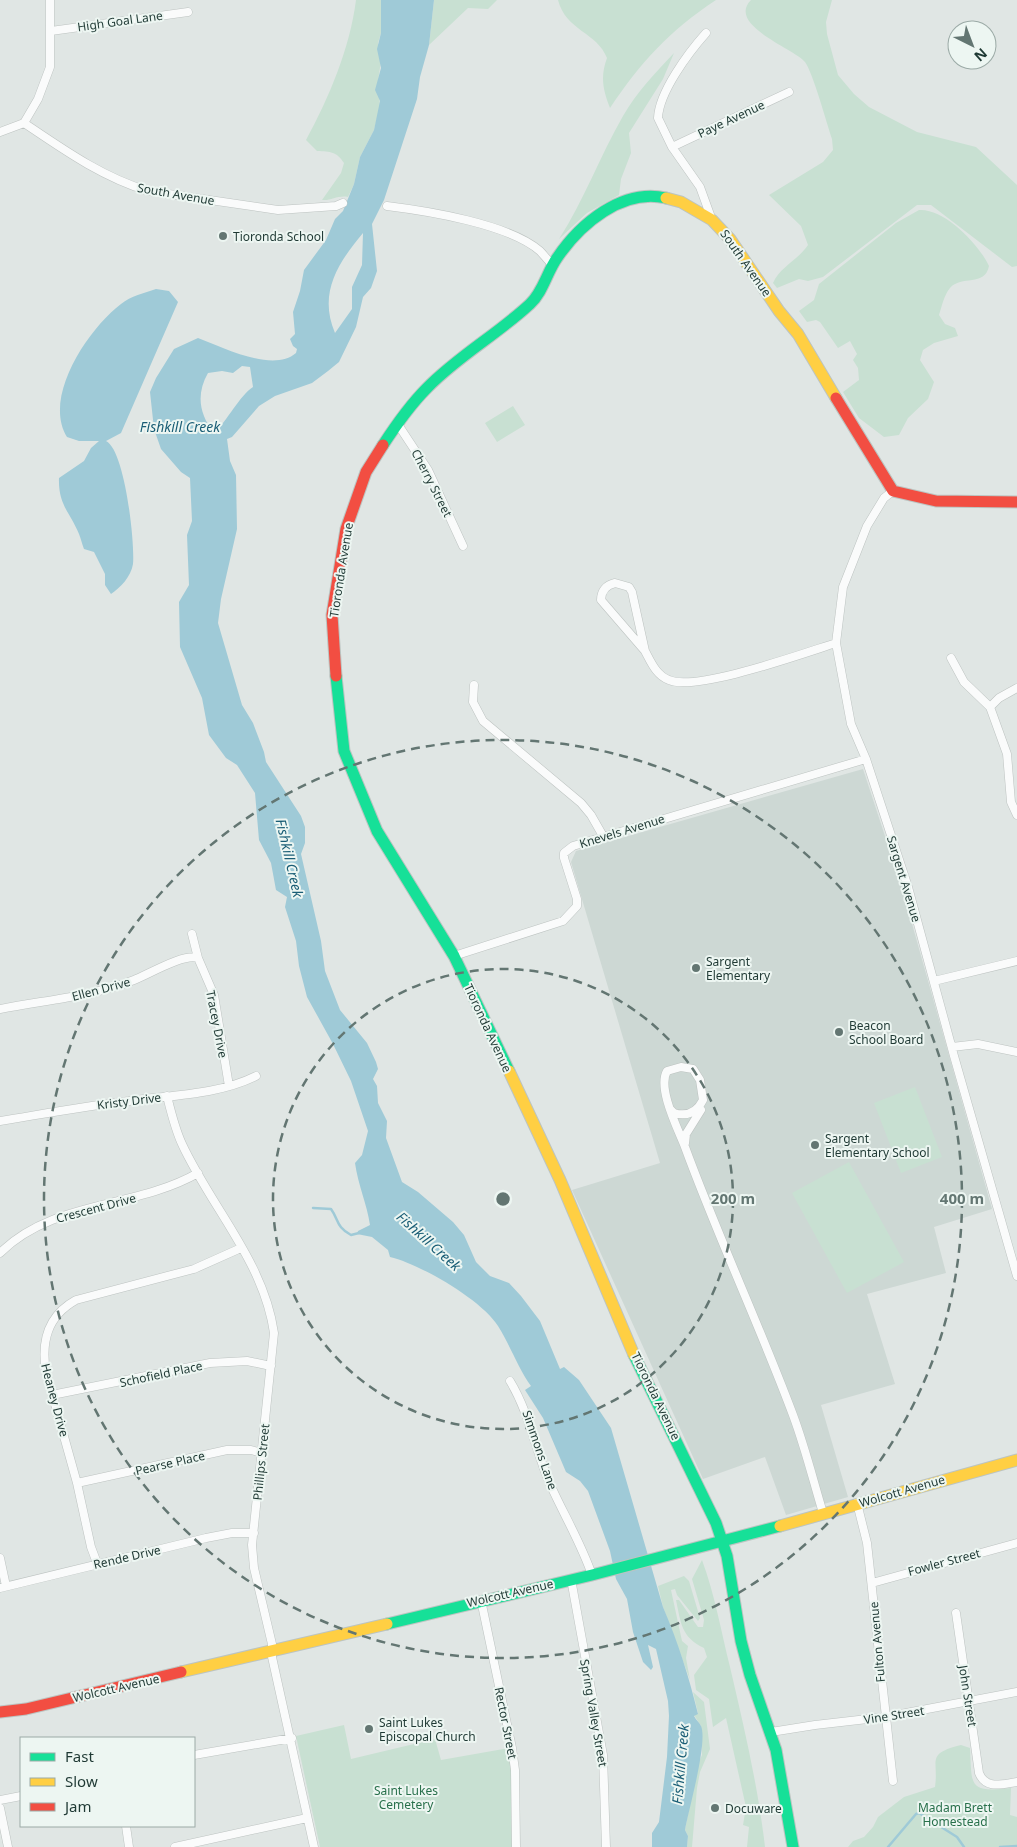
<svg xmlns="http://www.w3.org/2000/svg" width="1017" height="1847" font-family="'Noto Sans',sans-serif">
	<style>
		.built { fill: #cdd8d4 }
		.green { fill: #c8e0d2 }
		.water { fill: #9fcad7; fill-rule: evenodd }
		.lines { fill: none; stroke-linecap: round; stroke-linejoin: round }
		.stream { stroke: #9fcad7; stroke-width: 2.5 }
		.street-casing { stroke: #bdc3c1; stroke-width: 9 }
		.fast-casing { stroke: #bcc4c1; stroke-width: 13 }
		.slow-casing { stroke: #bcc4c1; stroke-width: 13 }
		.jam-casing { stroke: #bcc4c1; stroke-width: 13 }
		.street { stroke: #fafbfb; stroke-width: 8 }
		.fast { stroke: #16e098; stroke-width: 11 }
		.slow { stroke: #ffcf43; stroke-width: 11 }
		.jam { stroke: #f24e42; stroke-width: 11 }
		.ring { fill: none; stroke: #637672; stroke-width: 2.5; stroke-dasharray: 9 6 }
		.poi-dot { fill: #637672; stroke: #edf6f2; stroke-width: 2 }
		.labels { text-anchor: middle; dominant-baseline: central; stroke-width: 4; stroke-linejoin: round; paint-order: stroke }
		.street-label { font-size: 12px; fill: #1f3934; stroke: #edf6f2 }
		.poi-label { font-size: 12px; fill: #1f3934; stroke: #edf6f2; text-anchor: start }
		.park-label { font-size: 12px; fill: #28704b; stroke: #edf6f2 }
		.water-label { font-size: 14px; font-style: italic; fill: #195d75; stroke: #edf6f2 }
		.centre { fill: #637672; stroke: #edf6f2; stroke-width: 2.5 }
		.ring-label { font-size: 15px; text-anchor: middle; font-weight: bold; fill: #637672; stroke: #edf6f2; stroke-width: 4; stroke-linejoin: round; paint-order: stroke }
	</style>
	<rect width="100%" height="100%" fill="#e0e6e4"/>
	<path class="built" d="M863,769l39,119 90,321 -58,18 12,46 -79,21 28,90 -74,21 27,92 -62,18 -21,-58 -62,22 -131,-289 88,-27 -89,-301 5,-11z"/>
	<path class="green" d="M356,0h25v33l-3,10 3,18 -3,20 2,26 -6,23 -14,27 -6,27 -6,13c-10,-2 -17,4 -26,3l19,-27 3,-10c-8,-12 -13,-11 -27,-12l-11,-11c23,-42 44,-92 50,-140z
		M434,0h63l-9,9 -20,-1 -39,37z
		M558,0h158c-47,31 -75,62 -106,108 -7,-18 -10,-31 -3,-50 -10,-26 -41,-27 -49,-58z
		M751,0h81l-6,22 1,12 11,41 16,19 15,13 48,25 59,15 41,38v81l-5,1 -81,-62h-14l-94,72 -15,4 -9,-2 -22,9 -4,-5c7,-16 25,-23 35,-38l-7,-19 -32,-31 54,-33 10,-12 -1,-11c-5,-15 -19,-66 -27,-77 -10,-13 -79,-37 -54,-62z
		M674,53l-11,26 -34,54 2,20 -10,26 -2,16 -32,18 -28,26c25,-39 41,-83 64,-123 14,-24 32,-43 51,-63z
		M919,210c25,-2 60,34 70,56 -4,21 -28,9 -39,22 -6,7 -8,18 -11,27l6,9 10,4 3,8 -24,7 -11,7 -3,10 14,22 -6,17 -20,19 -9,17 -15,2 -25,-19 -16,-26 16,-12 -1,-12 -5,-8 4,-6 -7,-13 -12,7 -18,-26 -4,-2 -9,2 -8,-11 15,-11 5,-16 77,-61z
		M513,406l12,19 -28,17 -12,-19z
		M915,1087l27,70 -41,16 -27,-70z
		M849,1162l55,100 -57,31 -55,-100z
		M702,1560c13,35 19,71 28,107 14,60 28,119 35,180h-18l2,-20 -6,-2 3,-18 -20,-89 -13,9 -4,-28 -13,-9 -2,-15 13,-18 -3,-9c-23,-11 -23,-25 -28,-48h3l19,27h5l1,-7 -12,-41z
		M684,1576l5,5 11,37 -2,3 -21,-26 -2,-6 -4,1 11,51 6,5 -2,12 4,22 -27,-73 -5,-21z
		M693,1692l11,10 6,47 -10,23 -3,16 -5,59h-5l1,-11 -3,-6 12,-64 5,-11 -1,-29 -7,-11 4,-2z
		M344,1725l7,34 84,-20 6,21 68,-12 3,29 3,70h-195l-24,-111z
		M961,1745l9,3c2,38 -2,45 41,40l-1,27 7,2v30h-169l5,-6 11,-4 9,-10 5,-10 26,-20 31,-10c4,-27 -10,-33 26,-42z"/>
	<path class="water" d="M381,0h53l-5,45 -9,32 -3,22 -33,101 -12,24 5,47 -6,17 -8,9 -7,30 -17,35 -11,9 -16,12 -37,13 -16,10 -27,31 -5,2 3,22 6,14 1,54 -16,70 -3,24 24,82 11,18 11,29 2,10 35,54 4,11v16l-4,11 20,87 4,30 15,39 27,33 9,19 2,7 -5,10 4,7 1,17 9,18 -1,17 16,44 16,10 35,30 11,13 12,27 14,14 19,7 12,13 19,25 20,48 4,-2 15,13 32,48 52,179c15,35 26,70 35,107l-4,2c2,4 5,6 7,10 7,16 -12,82 -16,104l3,6 -1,11h-35v-14l7,-11 8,-65 2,-41 -1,-15 -12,-52 -8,-4 5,22 -2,3 -8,-8 -10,-30 -6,-33 -11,-20 -6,-28 -22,-60 -8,-10 -14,-9 -23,-54 -18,-28 6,-4c-13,-18 -21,-41 -33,-60 -16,-26 -78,-62 -108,-69l-2,-7 -16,-13 -15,-3 1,-3 12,-6c-3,-21 -12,-40 -15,-62l7,-8 6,-24 -17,-50 -18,-37 -26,-47 -8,-31 -3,-25 -11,-34 2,-10 -11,-7 -5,-27 -12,-23 -4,-47 -18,-28 -11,-7 -17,-23 -7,-37 -22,-51 -1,-45 10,-17 -2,-50 5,-14 -2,-43 -9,-6 -20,-23 -7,-20 -4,-37 6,-14 18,-29 24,-11c24,9 75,35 98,15l1,-4 -4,-3 -3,-7 5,-5 -2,-22 7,-21 4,-21 22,-30 9,-21 8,-8 11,-27 6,-27 14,-27 6,-29 -5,-11 6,-22 -4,-19 4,-16zM363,233l-1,32 -10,22v22l-17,24c-17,-40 3,-70 28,-100zM242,366l8,1 3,20c-13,8 -26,34 -39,46 -15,-19 -18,-39 -6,-60l14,-2 11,2z
		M156,289l13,2 9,11 -57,131 -15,8c19,9 29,102 27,123 -2,13 -13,24 -22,30l-6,-9v-11l-11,-22 -10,-3c-2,-5 -3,-10 -5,-15 -9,-22 -21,-29 -20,-56l25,-17 7,-13 8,-7h-20l-12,-4c-25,-40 22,-109 54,-133 10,-8 23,-11 35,-15z"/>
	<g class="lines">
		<path class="stream" d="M313,1208l18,1c8,11 5,18 20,26l8,-2
			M888,1847l28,-33 3,-1 38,24 7,10
			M1000,1847l17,-1"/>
		<defs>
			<path id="street" d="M51,31l137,-19
				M706,33c-17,19 -47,59 -48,85l14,29 28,40 12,33
				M24,123c40,27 78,54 124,68l130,19 58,-4 7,-3
				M0,132l24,-9 14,-24 12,-32v-67
				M672,147l117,-55
				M387,206c41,5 122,18 153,45 4,4 8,10 13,14
				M397,423l31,47 35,76
				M893,491l-9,7 -17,28 -24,61 -7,56 15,81 15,35 42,128 46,169 63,220
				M615,583l14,4 3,5 13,59 -44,-51c0,-9 5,-15 14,-17z
				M645,651c6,11 11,24 24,29 27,12 135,-27 167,-37
				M951,658l13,24 26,25
				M474,685l-1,17 10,19 98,82 10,12 12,21
				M1017,688l-18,10 -9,9 17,47 4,48 6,13
				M192,934l6,24 16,37 15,91
				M454,956l109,-35 14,-15v-7l-13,-41v-5l9,-7 293,-87
				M934,981l83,-20
				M0,1009c45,-9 91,-12 134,-29 15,-6 50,-27 64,-22
				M952,1047l26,-3 39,8
				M167,1096c4,16 8,33 15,48 29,63 82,118 92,189l-22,212 2,23 18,76v13l42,190
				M670,1109l4,4c13,4 23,-1 29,-13l-3,-20 -7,-11 -12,-2 -14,4c-10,17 11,58 18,76 33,90 74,177 108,268 12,32 20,65 30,98
				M0,1121c43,-7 86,-15 129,-20 42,-6 89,-6 127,-25
				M685,1143l1,-9 15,-24
				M0,1253c53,-53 135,-44 198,-80
				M510,1381c20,33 25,69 40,103 14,31 31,59 42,91
				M52,1395l158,-32 37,-2 24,5
				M77,1483l150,-33h24l11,3
				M857,1503l10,40 26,238
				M0,1558l6,28
				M97,1563l-6,-16 -14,-64 -31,-111c-5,-30 1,-56 30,-72l118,-31 47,-21
				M571,1579l32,176 3,92
				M872,1583l145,-40
				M0,1588l206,-50 26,-5h22
				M481,1600l31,148 3,22 1,77
				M956,1613l23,160c7,17 23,11 38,9
				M771,1732l44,-7 70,-8 132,-25
				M194,1755l98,-17
				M0,1800l21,-4
				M0,1808l8,39
				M126,1826l3,21
				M175,1847l132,-29"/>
			<path id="fast" d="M383,445c13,-20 27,-40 44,-57 31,-32 71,-54 103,-84 13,-12 17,-32 27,-46 23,-34 65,-70 109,-60
				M336,676l8,75 33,80 77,125 55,115
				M634,1355l82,168 11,33 14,85 9,34 26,75 17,97
				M387,1624l205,-49 188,-49"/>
			<path id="slow" d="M666,198l15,4 31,18 18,19 49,72 19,23 38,64
				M509,1071l51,109 74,175
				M780,1526l237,-66
				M181,1672l206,-48"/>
			<path id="jam" d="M836,398l57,93 43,10 81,1
				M336,676l-4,-61 14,-86 20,-57 17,-27
				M0,1712l26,-3 155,-37"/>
		</defs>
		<use href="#street" class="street-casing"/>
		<use href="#fast" class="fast-casing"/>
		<use href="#slow" class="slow-casing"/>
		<use href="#jam" class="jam-casing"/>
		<use href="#street" class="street"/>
		<use href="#fast" class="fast"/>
		<use href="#slow" class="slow"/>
		<use href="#jam" class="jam"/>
	</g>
	<g class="ring">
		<circle cx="503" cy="1199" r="230"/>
		<circle cx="503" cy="1199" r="459"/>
	</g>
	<g class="poi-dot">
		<circle cx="223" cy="236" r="5"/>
		<circle cx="696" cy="968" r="5"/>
		<circle cx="839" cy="1032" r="5"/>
		<circle cx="815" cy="1145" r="5"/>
		<circle cx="369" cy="1729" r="5"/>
		<circle cx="715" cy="1808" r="5"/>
	</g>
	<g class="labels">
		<g class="street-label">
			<text transform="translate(120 21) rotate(-8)">High Goal Lane</text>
			<text transform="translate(731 119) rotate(-25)">Paye Avenue</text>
			<text transform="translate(176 194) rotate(10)">South Avenue</text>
			<text transform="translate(746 263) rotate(55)">South Avenue</text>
			<text transform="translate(432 483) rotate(63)">Cherry Street</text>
			<text transform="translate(341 570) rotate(-81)">Tioronda Avenue</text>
			<text transform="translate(622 831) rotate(-17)">Knevels Avenue</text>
			<text transform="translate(904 879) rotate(73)">Sargent Avenue</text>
			<text transform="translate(101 989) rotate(-15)">Ellen Drive</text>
			<text transform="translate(217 1024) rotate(79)">Tracey Drive</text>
			<text transform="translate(488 1028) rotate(65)">Tioronda Avenue</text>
			<text transform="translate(129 1101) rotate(-7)">Kristy Drive</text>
			<text transform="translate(96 1208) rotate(-15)">Crescent Drive</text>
			<text transform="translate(161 1374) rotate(-12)">Schofield Place</text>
			<text transform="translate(656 1396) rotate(64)">Tioronda Avenue</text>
			<text transform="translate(55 1400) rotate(75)">Heaney Drive</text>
			<text transform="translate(540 1450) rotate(71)">Simmons Lane</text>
			<text transform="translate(261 1462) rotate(-84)">Phillips Street</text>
			<text transform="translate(170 1463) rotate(-13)">Pearse Place</text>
			<text transform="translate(902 1491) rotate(-16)">Wolcott Avenue</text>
			<text transform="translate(127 1557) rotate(-13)">Rende Drive</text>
			<text transform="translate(944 1562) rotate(-15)">Fowler Street</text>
			<text transform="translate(510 1593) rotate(-13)">Wolcott Avenue</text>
			<text transform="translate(877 1642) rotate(-95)">Fulton Avenue</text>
			<text transform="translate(116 1688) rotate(-13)">Wolcott Avenue</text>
			<text transform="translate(968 1696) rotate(81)">John Street</text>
			<text transform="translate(594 1713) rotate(80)">Spring Valley Street</text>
			<text transform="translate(894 1715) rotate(-9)">Vine Street</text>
			<text transform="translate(506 1723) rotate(79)">Rector Street</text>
		</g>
		<g class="poi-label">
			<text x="233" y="236">Tioronda School</text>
			<text x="706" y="961">Sargent<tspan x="706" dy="14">Elementary</tspan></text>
			<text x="849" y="1025">Beacon<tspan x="849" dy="14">School Board</tspan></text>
			<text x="825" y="1138">Sargent<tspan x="825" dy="14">Elementary School</tspan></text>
			<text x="379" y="1722">Saint Lukes<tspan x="379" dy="14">Episcopal Church</tspan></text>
			<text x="725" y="1808">Docuware</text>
		</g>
		<g class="park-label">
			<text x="406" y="1790">Saint Lukes<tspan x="406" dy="14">Cemetery</tspan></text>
			<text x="955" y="1807">Madam Brett<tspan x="955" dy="14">Homestead</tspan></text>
		</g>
		<g class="water-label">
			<text x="180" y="426">Fishkill Creek</text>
			<text transform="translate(290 858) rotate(77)">Fishkill Creek</text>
			<text transform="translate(429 1241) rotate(42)">Fishkill Creek</text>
			<text transform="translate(680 1764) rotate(-85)">Fishkill Creek</text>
		</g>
	</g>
	<circle cx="503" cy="1199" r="8" class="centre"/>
	<g class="ring-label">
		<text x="733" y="1204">200 m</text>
		<text x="962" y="1204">400 m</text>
	</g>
	<rect x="20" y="1737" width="175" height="90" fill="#edf6f2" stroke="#9baaa6"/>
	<rect x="30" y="1753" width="25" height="8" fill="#16e098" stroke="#9baaa6"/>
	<text x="65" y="1762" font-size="15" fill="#1f3934">Fast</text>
	<rect x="30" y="1778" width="25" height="8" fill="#ffcf43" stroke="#9baaa6"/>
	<text x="65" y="1787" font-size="15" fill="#1f3934">Slow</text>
	<rect x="30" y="1803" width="25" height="8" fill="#f24e42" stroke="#9baaa6"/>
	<text x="65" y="1812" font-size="15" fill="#1f3934">Jam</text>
	<g transform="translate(972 45) rotate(138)"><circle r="24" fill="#edf6f2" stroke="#9baaa6"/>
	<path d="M0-4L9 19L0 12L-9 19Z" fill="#637672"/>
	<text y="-8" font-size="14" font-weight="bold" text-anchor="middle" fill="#1f3934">N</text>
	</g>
</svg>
